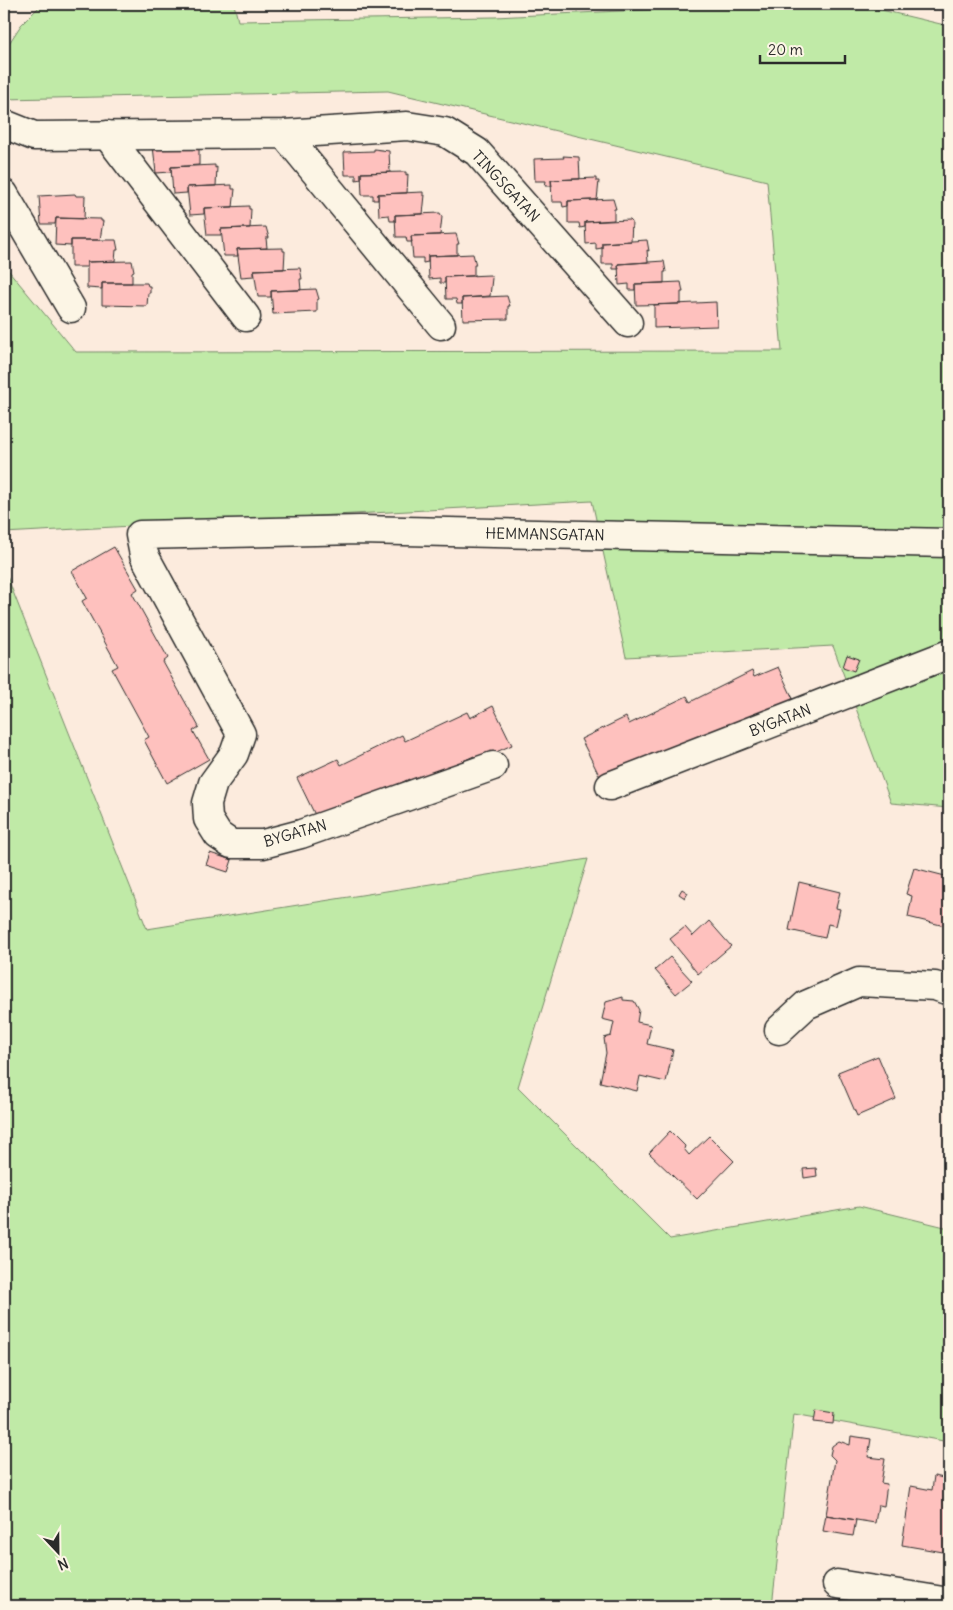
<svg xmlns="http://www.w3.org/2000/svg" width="953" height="1610" font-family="Delius,sans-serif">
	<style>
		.green { fill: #c0eaa7; stroke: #768a69 }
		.building { fill: #fec1be; stroke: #2b2b2b }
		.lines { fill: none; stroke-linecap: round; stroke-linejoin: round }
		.minor-casing { stroke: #2b2b2b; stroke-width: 31 }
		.minor { stroke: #fcf5e5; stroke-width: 28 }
		.labels { text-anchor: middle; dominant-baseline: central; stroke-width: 5; stroke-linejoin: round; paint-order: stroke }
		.street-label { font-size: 15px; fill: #2b2b2b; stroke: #fcf5e5 }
	</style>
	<rect width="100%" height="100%" fill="#fcebdd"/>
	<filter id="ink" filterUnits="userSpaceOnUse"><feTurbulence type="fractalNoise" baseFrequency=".02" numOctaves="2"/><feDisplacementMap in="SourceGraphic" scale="10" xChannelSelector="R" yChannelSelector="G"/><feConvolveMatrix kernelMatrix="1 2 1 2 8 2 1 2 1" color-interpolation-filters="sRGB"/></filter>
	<g filter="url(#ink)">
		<path class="green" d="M42,4h192l4,17 257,-4 272,-13h89l93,22v782l-58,-5 -58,-157 -207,11 -34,-156 -588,32v-268l72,87 706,-1 -15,-170 -379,-90 -384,8v-48l17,-26z
			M4,569l143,360 441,-70 -70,228 152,152 189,-33 90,22v214l-155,-28 -22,192h-768z"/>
		<path class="building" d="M199,144v21l-28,2v5l-15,1 -3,-27z
			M374,149l15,2 1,21 -29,1v6l-5,1v-5h-11l-1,-23 30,-1z
			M563,156l16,1 1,22 -29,1 1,6h-7l1,-5h-11l-1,-22 30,-1z
			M215,165v3l2,-1 -1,19 -29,1v6l-14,1 -2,-27z
			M406,172v3l2,-1 -1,19 -29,1v6h-5v-5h-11l-1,-22z
			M596,178v3h3l-2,19 -29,1v5l-5,1 -1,-5h-10l-1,-22z
			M232,185v4h3l-2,18 -29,1v6l-14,1 -3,-28z
			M423,192v3h2l-2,19 -28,1v6h-5l-1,-6 -10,1 -1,-22z
			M75,194l1,2h9l-1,23 -28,-1 -1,6h-14l-2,-28z
			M613,199l3,10h-2v11l-29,2v5l-5,1 -1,-5h-11v-22z
			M249,206v3h2l-1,19 -29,1v6h-14l-3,-27z
			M440,213l2,4 -2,18 -29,1 1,6h-5l-1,-5h-10l-1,-22z
			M56,218l45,1v2h2l-3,19h-29v6l-16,-1z
			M630,220l2,2 -1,19 -29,2v5l-6,1v-6l-10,1 -1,-22z
			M266,227l3,11h-3l1,10 -30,1 1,7h-14l-3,-27z
			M456,234l3,10h-2v11l-29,1v6l-5,1v-5h-10l-2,-22z
			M71,240h45l2,10h-2l-1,11 -28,1v5h-16z
			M647,240l2,11 -2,-1 1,12 -30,2 1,5h-6v-5h-11v-21z
			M283,248v3h2l-1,18 -30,1v6l-13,1 -4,-28z
			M473,254l3,11h-2v11l-29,1v6h-5v-5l-11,1 -1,-23z
			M132,261l2,10 -2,1v11h-30v6l-15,-1v-26z
			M664,261l2,11h-2v11l-29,1v6h-6v-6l-10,1 -1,-21z
			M300,268l2,11h-2l1,11 -30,1v6h-13l-4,-27z
			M490,275l2,3 -2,18 -28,2v6h-5l-1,-5h-10l-1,-22z
			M681,282l2,10h-2v12l-45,1 -1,-21z
			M102,283h45l1,3h2v7h-2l-1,13 -45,-1z
			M316,289l3,10 -2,1v12l-44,2 -2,-23z
			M507,296l3,10h-2v13l-45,1 -1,-22z
			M716,302l1,24 -63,2v-23z
			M114,547l24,42 -6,4 36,65 -5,4 36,65 -6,4 16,28 -42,24 -23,-43 5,-3 -37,-68 6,-3 -36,-65 5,-3 -15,-27z
			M847,655l12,4 -5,12 -11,-4z
			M778,667l18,38 -165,64 -3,-5 -28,13 -19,-38 45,-22 3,7 58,-28 3,6 62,-31 2,6z
			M493,706l19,39 -36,16 -2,-5 -63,29 -2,-6 -61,30 -3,-6 -29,14 -19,-39 41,-19 3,6 61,-30 3,6 62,-29 3,6z
			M210,853l22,7 -4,12 -22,-7z
			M914,868l35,9v50l-41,-10 4,-21 -6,-2z
			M799,882l41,10 -4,16 4,1 -4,17 -8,-2 -3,14 -36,-8z
			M682,889l6,4 -3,5 -6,-4z
			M709,921l22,25 -33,28 -28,-35 15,-12 8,9z
			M670,957l22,24 -16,13 -21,-24z
			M623,997v3l11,1 5,9 -2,12 14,3 -4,19 26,6 -7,32 -26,-6 -3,15 -37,-9 6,-29 -2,-15 7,-2 3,-14 -12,-3 4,-17z
			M878,1056l18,43 -39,17 -19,-44z
			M670,1131l15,15 -1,3 5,6 20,-19 25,25 -37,38 -48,-46z
			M816,1168l1,8 -13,2 -1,-9z
			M816,1410l18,3 -1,11 -19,-2z
			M851,1436l20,3 -3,18 17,2 -4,24 6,1 -3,22 -6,-1 -3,18 -49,-8 9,-55 -5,-5 2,-9 7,-5 11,4z
			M934,1476l15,3v74l-47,-8 9,-59 21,4z
			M826,1515l30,5 -3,16 -30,-5z"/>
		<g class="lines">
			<defs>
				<path id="minor" d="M4,124l30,12 250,-2 123,-8 38,6 32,20 151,171
					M284,134l157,191
					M107,135l139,182
					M4,194l67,114
					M493,766l-192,68 -38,10h-32l-13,-9 -10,-16 -1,-16 6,-20 21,-29 7,-20 -97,-179 -4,-20 220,-5 589,13
					M610,786l339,-132
					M779,1030l27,-25 53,-23 76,4 14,5
					M837,1584l112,18"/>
			</defs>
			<use href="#minor" class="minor-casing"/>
			<use href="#minor" class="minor"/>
		</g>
	</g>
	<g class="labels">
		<g class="street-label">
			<text transform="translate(506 186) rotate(47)">TINGSGATAN</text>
			<text transform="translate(545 534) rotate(1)">HEMMANSGATAN</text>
			<text transform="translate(780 720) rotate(-21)">BYGATAN</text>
			<text transform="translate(295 833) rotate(-16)">BYGATAN</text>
		</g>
	</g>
	<rect width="953" height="1610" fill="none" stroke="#fcf5e5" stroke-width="20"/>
	<rect x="10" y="10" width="933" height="1590" fill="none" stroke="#2b2b2b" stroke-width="2" filter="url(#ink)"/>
	<g transform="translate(58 1552) rotate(158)" stroke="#fcf5e5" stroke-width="4" paint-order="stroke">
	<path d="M0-4L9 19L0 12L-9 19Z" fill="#2b2b2b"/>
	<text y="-8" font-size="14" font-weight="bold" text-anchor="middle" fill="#2b2b2b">N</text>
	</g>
	<path d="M760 55v8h85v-8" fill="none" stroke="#2b2b2b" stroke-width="2.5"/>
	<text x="768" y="55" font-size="15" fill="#2b2b2b" stroke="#fcf5e5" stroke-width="4" paint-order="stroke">20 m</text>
</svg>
